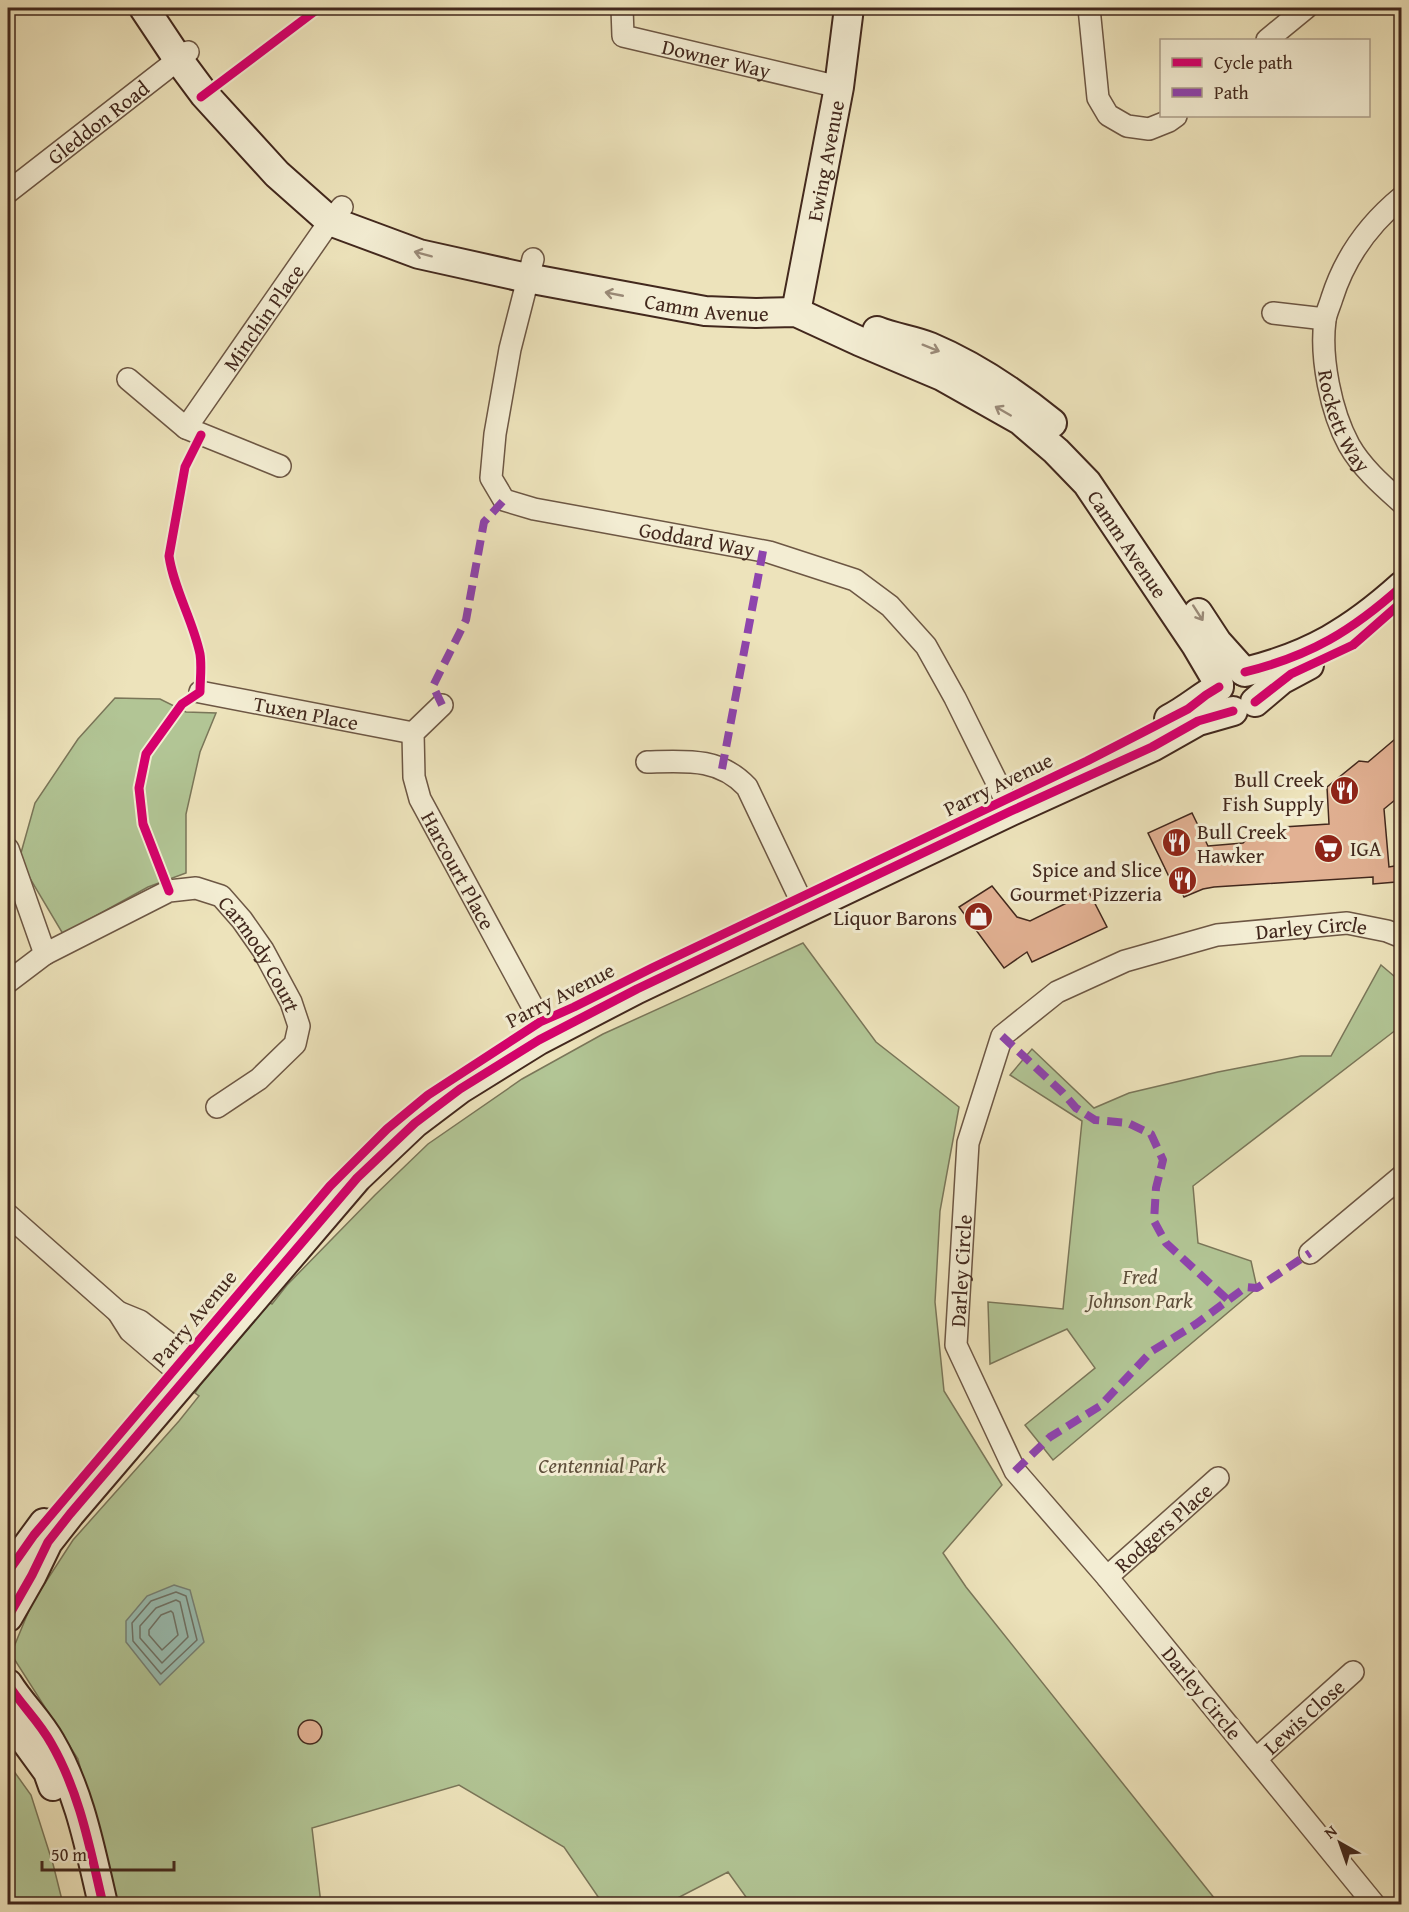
<svg xmlns="http://www.w3.org/2000/svg" width="1409" height="1912" font-family="'Gentium Book Plus',serif">
	<style>
		.green { fill: #b2c595; stroke: #7a7659; stroke-width: 1.5 }
		.water { fill: #99beb3; stroke: #768277; stroke-width: 1.5 }
		.lines { fill: none; stroke-linecap: round; stroke-linejoin: round }
		.shore { stroke: #6e7368; stroke-width: 1.5 }
		.building { fill: #e2b193; stroke: #42281d; stroke-width: 1.5 }
		.street-casing { stroke: #6d5744; stroke-width: 24 }
		.secondary-casing { stroke: #42281d; stroke-width: 32 }
		.street { stroke: #f3edd3; stroke-width: 21 }
		.secondary { stroke: #f3edd3; stroke-width: 28 }
		.quiet { stroke: #8e44ad; stroke-width: 8; stroke-dasharray: 15 8; stroke-linecap: butt }
		.cycleway-casing { stroke: #f3edd3; stroke-width: 13 }
		.cycleway { stroke: #d6006c; stroke-width: 9 }
		.oneway { stroke: #9a8a78 }
		.labels { text-anchor: middle; dominant-baseline: central; stroke-width: 6; stroke-linejoin: round; paint-order: stroke }
		.street-label { font-size: 21px; fill: #42281d; stroke: #f3edd3 }
		.poi-label { font-size: 21px; fill: #42281d; stroke: #f3edd3; text-anchor: end }
		.park-label { font-size: 21px; font-style: italic; fill: #5e4f3b; stroke: #f3edd3 }
	</style>
	<rect width="100%" height="100%" fill="#ede3bb"/>
	<filter id="stains"><feTurbulence type="fractalNoise" baseFrequency=".00333" numOctaves="4"/><feColorMatrix values="0 0 0 0 .2 0 0 0 0 .09 0 0 0 0 .02 0 0 0 .5 -.17"/></filter>
	<radialGradient id="worn" r=".72"><stop offset=".6" stop-color="#630" stop-opacity="0"/><stop offset="1" stop-color="#630" stop-opacity=".3"/></radialGradient>
	<path class="green" d="M115,698l45,1 26,13 30,1 -16,39 -14,62v59l-38,14 -85,47 -44,-74 16,-57 43,-64z
		M803,943l73,99 83,65 -19,104 -5,91 9,89 58,94 -59,68 23,34 253,317h-468l-23,-32 -62,32h-63l-39,-57 -105,-62 -147,43 9,76h-205l-38,-145 -67,-105 21,-51 41,-63 106,-119 20,-25 -4,-3 5,-8 70,-82 2,1 15,-19 88,-90 53,-51 94,-65 81,-45z
		M1381,965l20,17v44l-208,160 5,57 53,18 6,27 -204,172 -28,-35 70,-57 -28,-39 -77,35 -2,-62 75,7 19,-188 -72,-46 22,-26 62,59 35,-15 89,-21 83,-16h30z
		M8,1763l23,32 22,69 10,40h-55z"/>
	<path class="water" d="M174,1585l16,5 14,52 -44,43 -34,-43v-21l21,-25z"/>
	<g class="lines">
		<path class="shore" d="M176,1592l10,4 11,44 -36,34 -28,-33 -1,-18 19,-22z
			M176,1600l4,2 8,35 -26,26 -22,-25v-12l16,-18z
			M171,1611l2,2 5,22 -16,15 -13,-15v-5l12,-15z"/>
	</g>
	<path class="building" d="M1401,734v61l-17,14 5,58 6,-1 1,16 -23,2v-7l-159,10 -11,2 -19,8 -8,-16 -4,2 -24,-50 44,-20 16,33 35,-3 7,-7 27,-2 6,-7 46,-3 -2,-37 32,-26 9,1z
		M992,886l25,31 13,4 59,-29 18,35 -75,35 -5,-10 -23,16 -45,-61z
		M298 1732a12 12 0 1 1 24 0a12 12 0 1 1-24 0Z"/>
	<g class="lines">
		<defs>
			<g id="street">
				<path id="s1" d="M622,8l1,28 216,51"/>
				<path d="M1089,8l9,90 10,17 19,11 22,3 20,-8 7,-5"/>
				<path d="M1267,40l39,-32"/>
				<path id="s2" d="M8,192l180,-140"/>
				<path id="s3" d="M1402,197c-33,27 -57,60 -70,101 -2,7 -6,15 -7,22 -5,38 6,92 24,125 13,23 34,41 53,58"/>
				<path id="s4" d="M533,259l-23,90 -15,85 -4,44 13,22 30,9 235,43 86,28 35,26 36,40 29,52 56,113"/>
				<path d="M1273,313l52,6"/>
				<path d="M128,379l58,49 94,38"/>
				<path id="s5" d="M186,428l144,-207 12,-14"/>
				<path id="s6" d="M200,692l213,41"/>
				<path id="s7" d="M442,705l-29,28 1,44 6,22 128,236"/>
				<path d="M647,762c38,-1 72,-5 100,25l58,122"/>
				<path d="M8,849l37,105"/>
				<path id="s8" d="M8,982l37,-28 124,-63 27,-3 25,8 21,24 21,30 28,52 8,24 -4,18 -36,35 -42,28"/>
				<path d="M8,1215l110,97 12,19 56,48"/>
				<path d="M1310,1253l92,-77"/>
				<path d="M118,1312l22,9 58,45"/>
				<path id="s9" d="M1107,1577l111,-99"/>
				<path id="s10" d="M1256,1759l97,-87"/>
				<path id="s11" d="M1374,1904l-267,-327 -92,-106 -59,-126 12,-202 34,-107 55,-44 68,-31 92,-26 130,-12 40,8 15,6"/>
			</g>
			<g id="secondary">
				<path id="s12" d="M144,8l34,51 26,35 73,80 53,47 89,33 108,24 178,33 51,2 40,-1 63,29 83,35 78,44 36,31 31,32 109,162 23,39"/>
				<path id="s13" d="M796,312l43,-225 10,-79"/>
				<path d="M877,331c17,7 36,9 53,16 45,19 85,46 122,76"/>
				<path d="M1198,613l19,29 26,29"/>
				<path d="M1245,672c65,-16 107,-41 157,-86"/>
				<path d="M1255,702l26,-22 28,-15"/>
				<path d="M1169,719c18,-9 32,-22 50,-32"/>
				<path d="M8,1572l36,-49"/>
				<path d="M8,1617l24,-42 16,-33 22,-28 287,-336 58,-55 45,-34 79,-49 98,-51 374,-178 141,-64 46,-26 35,-10"/>
				<path d="M8,1684c13,21 31,37 43,59 29,50 39,106 52,161"/>
				<path d="M8,1717l40,55 5,14"/>
			</g>
		</defs>
		<use href="#street" class="street-casing"/>
		<use href="#secondary" class="secondary-casing"/>
		<use href="#street" class="street"/>
		<use href="#secondary" class="secondary"/>
		<path class="quiet" d="M442,705l-9,-19 33,-66 18,-98 20,-22
			M722,769l41,-218
			M1002,1036l60,56 14,16 19,12 33,3 23,11 12,26 -7,28 -2,33 12,22 62,57
			M1015,1471l35,-34 50,-31 52,-55 44,-27 50,-37 11,1 53,-35"/>
		<defs>
			<path id="cycleway" d="M201,97l118,-89
				M1245,672c65,-16 107,-41 157,-86
				M1255,702l36,-28 62,-29 49,-43
				M169,891l-26,-67 -4,-36 7,-34 36,-50 18,-12c0,-12 2,-26 0,-38 -7,-34 -26,-64 -31,-98l16,-89 16,-32
				M8,1572l26,-37 296,-349 57,-57 41,-34 112,-73 34,-15 78,-39 435,-207 101,-52 18,-14 13,-8
				M8,1617l24,-42 16,-33 22,-28 287,-336 58,-55 45,-34 79,-49 98,-51 374,-178 141,-64 46,-26 35,-10
				M8,1684c13,21 31,37 43,59 29,50 39,106 52,161"/>
		</defs>
		<use href="#cycleway" class="cycleway-casing"/>
		<use href="#cycleway" class="cycleway"/>
	</g>
	<defs><path id="oneway-shaft" d="M-6 0H5M1.5-3L5.5 0L1.5 3" fill="none" stroke-width="1.6" stroke-linecap="round" stroke-linejoin="round" transform="scale(1.5)"/></defs>
	<g class="oneway">
		<use href="#oneway-shaft" transform="translate(423 254) rotate(-165)"/>
		<use href="#oneway-shaft" transform="translate(614 294) rotate(-169)"/>
		<use href="#oneway-shaft" transform="translate(931 348) rotate(22)"/>
		<use href="#oneway-shaft" transform="translate(1003 411) rotate(-150)"/>
		<use href="#oneway-shaft" transform="translate(1198 613) rotate(57)"/>
	</g>
	<defs>
		<symbol id="restaurant-disc" viewBox="-11 -11 22 22"><circle r="9.5" fill="#8f2418" stroke="#f3edd3"/><path d="M-5-6h1v4h1v-4h1v4h1v-4h1v5L-1.5 .5V6h-2V.5L-5-1ZM5-6V6H3V1.5H1.5Q1.5-4 5-6Z" fill="#fff"/></symbol>
		<symbol id="supermarket-disc" viewBox="-11 -11 22 22"><circle r="9.5" fill="#8f2418" stroke="#f3edd3"/><path d="M-6-5.5h2.5l.6 2H6L4.5 2H-2.5L-4.4-4H-6ZM-1.5 3.2a1.3 1.3 0 1 0 .1 0ZM3 3.2a1.3 1.3 0 1 0 .1 0Z" fill="#fff"/></symbol>
		<symbol id="shop-disc" viewBox="-11 -11 22 22"><circle r="9.5" fill="#8f2418" stroke="#f3edd3"/><path d="M-5-2.5h2.3a2.7 3.5 0 0 1 5.4 0H5L5.5 6h-11ZM-1.5-2.5h3a1.5 2.3 0 0 0-3 0Z" fill="#fff"/></symbol>
	</defs>
	<g fill-rule="evenodd">
		<use href="#restaurant-disc" x="1328" y="774" width="33" height="33"/>
		<use href="#restaurant-disc" x="1160" y="826" width="33" height="33"/>
		<use href="#supermarket-disc" x="1312" y="832" width="33" height="33"/>
		<use href="#restaurant-disc" x="1166" y="864" width="33" height="33"/>
		<use href="#shop-disc" x="962" y="900" width="33" height="33"/>
	</g>
	<g class="labels">
		<g class="street-label">
			<text stroke="none"><textPath href="#s1" startOffset="124">Downer Way</textPath></text>
			<text stroke="none"><textPath href="#s2" startOffset="114">Gleddon Road</textPath></text>
			<text stroke="none"><textPath href="#s13" startOffset="154">Ewing Avenue</textPath></text>
			<text stroke="none"><textPath href="#s12" startOffset="672">Camm Avenue</textPath></text>
			<text stroke="none"><textPath href="#s5" startOffset="135">Minchin Place</textPath></text>
			<text stroke="none"><textPath href="#s3" startOffset="252">Rockett Way</textPath></text>
			<text stroke="none"><textPath href="#s4" startOffset="446">Goddard Way</textPath></text>
			<text stroke="none"><textPath href="#s12" startOffset="1176">Camm Avenue</textPath></text>
			<text stroke="none"><textPath href="#s6" startOffset="108">Tuxen Place</textPath></text>
			<text transform="translate(998 784) rotate(-26)">Parry Avenue</text>
			<text stroke="none"><textPath href="#s7" startOffset="188">Harcourt Place</textPath></text>
			<text stroke="none"><textPath href="#s11" startOffset="1352">Darley Circle</textPath></text>
			<text stroke="none"><textPath href="#s8" startOffset="309">Carmody Court</textPath></text>
			<text transform="translate(560 995) rotate(-27)">Parry Avenue</text>
			<text stroke="none"><textPath href="#s11" startOffset="776">Darley Circle</textPath></text>
			<text transform="translate(194 1318) rotate(-50)">Parry Avenue</text>
			<text stroke="none"><textPath href="#s9" startOffset="75">Rodgers Place</textPath></text>
			<text transform="translate(1202 1693) rotate(51)">Darley Circle</text>
			<text stroke="none"><textPath href="#s10" startOffset="64">Lewis Close</textPath></text>
		</g>
		<g class="poi-label">
			<text x="1324" y="779">Bull Creek<tspan x="1324" dy="24">Fish Supply</tspan></text>
			<text x="1197" y="831" text-anchor="start">Bull Creek<tspan x="1197" dy="24">Hawker</tspan></text>
			<text x="1350" y="848" text-anchor="start">IGA</text>
			<text x="1162" y="869">Spice and Slice<tspan x="1162" dy="24">Gourmet Pizzeria</tspan></text>
			<text x="957" y="917">Liquor Barons</text>
		</g>
		<g class="park-label">
			<text x="1140" y="1276">Fred<tspan x="1140" dy="24">Johnson Park</tspan></text>
			<text x="602" y="1465">Centennial Park</text>
		</g>
	</g>
	<rect width="1409" height="1912" fill="none" stroke="#ede3bb" stroke-width="30"/>
	<rect x="9" y="9" width="1391" height="1894" fill="none" stroke="#42281d" stroke-width="3"/>
	<rect x="15" y="15" width="1379" height="1882" fill="none" stroke="#42281d" stroke-width="1.5"/>
	<rect x="1160" y="39" width="210" height="78" fill="#f3edd3" stroke="#ac9e8a" stroke-width="1.5"/>
	<rect x="1172" y="58" width="30" height="9" fill="#d6006c" stroke="#ac9e8a" stroke-width="1.5"/>
	<text x="1214" y="69" font-size="18" fill="#42281d">Cycle path</text>
	<rect x="1172" y="88" width="30" height="9" fill="#8e44ad" stroke="#ac9e8a" stroke-width="1.5"/>
	<text x="1214" y="99" font-size="18" fill="#42281d">Path</text>
	<g transform="translate(1340 1843) rotate(320)" stroke="#f3edd3" stroke-width="4.5" paint-order="stroke">
	<path d="M0-4.5L10 22L0 15L-10 22Z" fill="#42281d"/>
	<text y="-9" font-size="16" font-weight="bold" text-anchor="middle" fill="#42281d">N</text>
	</g>
	<path d="M42 1861v9h132v-9" fill="none" stroke="#42281d" stroke-width="3"/>
	<text x="51" y="1861" font-size="18" fill="#42281d" stroke="#f3edd3" stroke-width="4.5" paint-order="stroke">50 m</text>
	<rect width="100%" height="100%" filter="url(#stains)"/>
	<rect width="100%" height="100%" fill="url(#worn)"/>
</svg>
